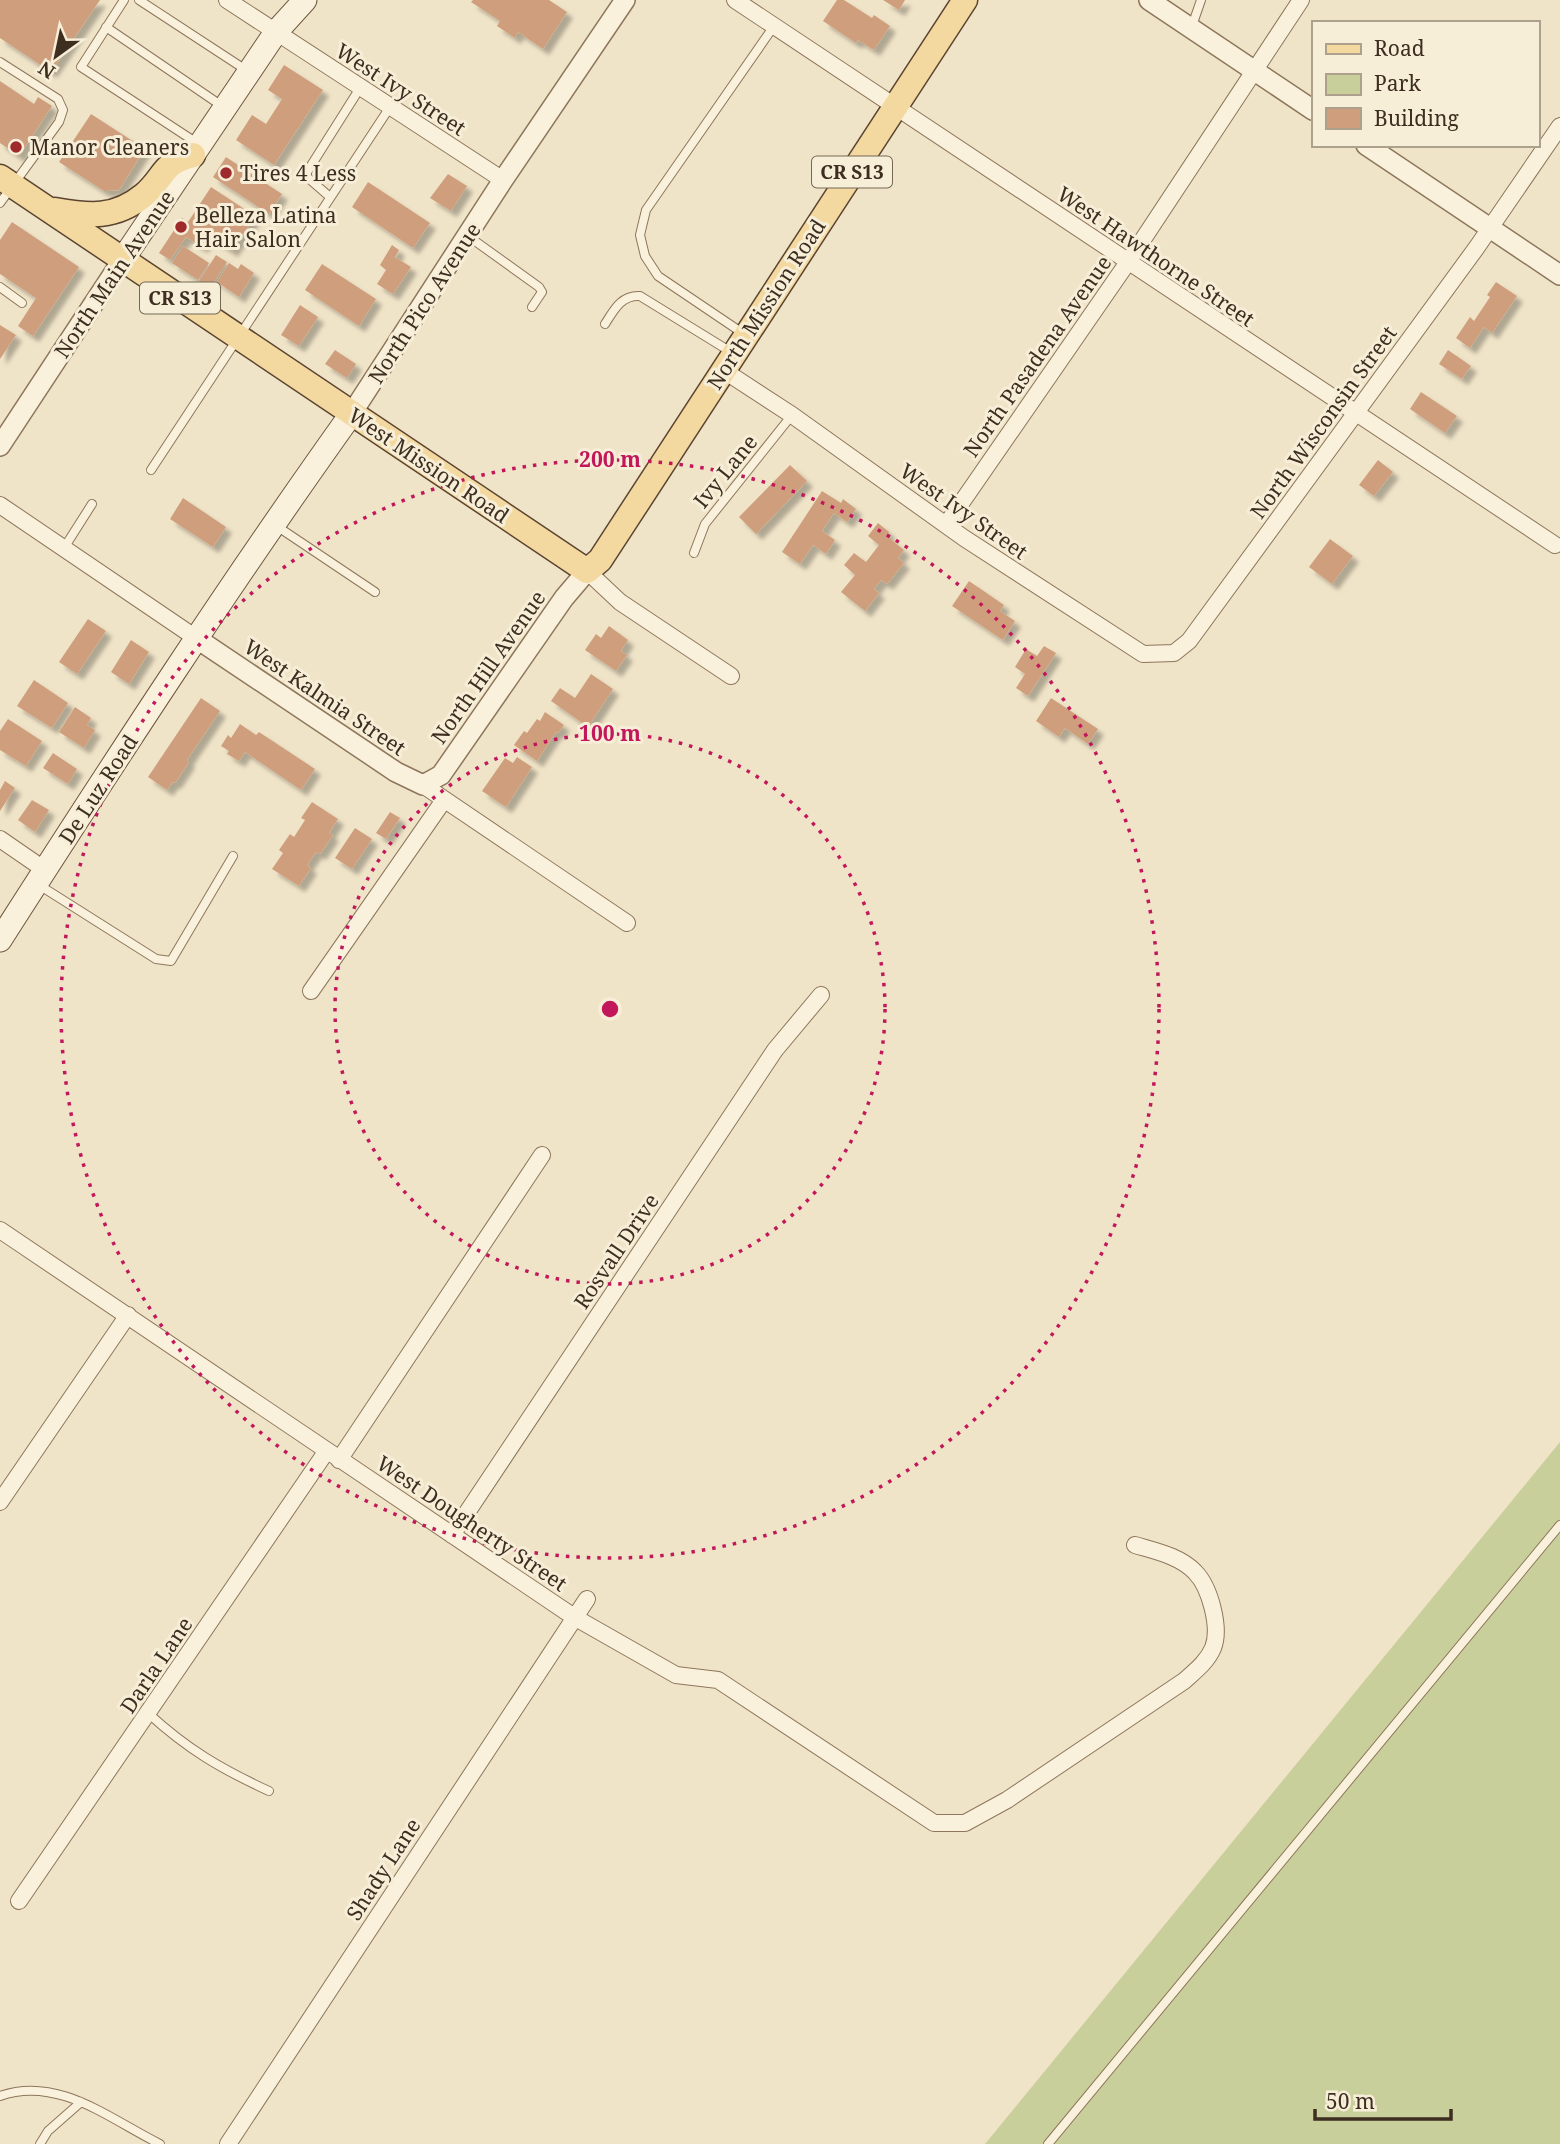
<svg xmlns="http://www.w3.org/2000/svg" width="1560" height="2144" font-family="'Noto Serif',serif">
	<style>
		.green { fill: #c9cf9b }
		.building { fill: #cf9f7d; filter: url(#shadow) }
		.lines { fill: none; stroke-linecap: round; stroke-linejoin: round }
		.service-casing { stroke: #8d765c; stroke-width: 10 }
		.minor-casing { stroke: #8d765c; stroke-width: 18 }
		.tertiary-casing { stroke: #8d765c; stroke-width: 22 }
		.secondary-casing { stroke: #6f573f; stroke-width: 25 }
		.primary-casing { stroke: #5b4430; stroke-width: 27 }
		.service { stroke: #faf1dc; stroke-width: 8 }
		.minor { stroke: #faf1dc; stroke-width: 16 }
		.tertiary { stroke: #faf1dc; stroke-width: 19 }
		.secondary { stroke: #faf1dc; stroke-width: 23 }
		.primary { stroke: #f3d9a0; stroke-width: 24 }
		.ring { fill: none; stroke: #c2185b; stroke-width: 3.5; stroke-dasharray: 3.5 7 }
		.poi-dot { fill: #9e2a2b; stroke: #f7eed8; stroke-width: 2.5 }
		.labels { text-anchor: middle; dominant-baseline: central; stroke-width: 6; stroke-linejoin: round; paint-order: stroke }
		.shield { fill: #f7eed8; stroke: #756857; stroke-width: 2 }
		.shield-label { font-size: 19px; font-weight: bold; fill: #3d2e20 }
		.street-label { font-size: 21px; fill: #3d2e20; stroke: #f7eed8 }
		.poi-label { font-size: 21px; fill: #3d2e20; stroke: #f7eed8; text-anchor: start }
		.centre { fill: #c2185b; stroke: #f7eed8; stroke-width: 3.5 }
		.ring-label { font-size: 21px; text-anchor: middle; font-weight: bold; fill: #c2185b; stroke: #f7eed8; stroke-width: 6; stroke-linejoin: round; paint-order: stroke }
	</style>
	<defs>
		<filter id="shadow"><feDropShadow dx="6" dy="6" stdDeviation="2" flood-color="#0004"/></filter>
	</defs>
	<rect width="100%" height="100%" fill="#f0e4c8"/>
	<path class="green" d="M1560,1442v702h-575z"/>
	<path class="building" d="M0,0h100l-49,72 -51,-34z
		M473,0h76l18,12 -24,37 -25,-17 -3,6 -18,-12 3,-5 -29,-19z
		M837,0h7l28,18 2,-3 16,11 -16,24 -16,-10 -2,3 -33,-22z
		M883,0h22l-6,10z
		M284,65l39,25 -49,75 -38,-25 16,-25 14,9 16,-25 -14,-9z
		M0,81l34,23 4,-7 14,9 -33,50 -19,-13z
		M91,114l54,35 -26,41 -15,1 -45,-29z
		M226,157l56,37 -13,20 -56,-37z
		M448,174l19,12 -16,25 -21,-13z
		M368,182l62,41 -17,25 -61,-41z
		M211,187l44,29 -23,35 -23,-15 -7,11 -16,-10 -16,23 -11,-7 23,-35 6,4z
		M12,222l67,45 -46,69 -15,-10 18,-28 -36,-24v-34z
		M392,245l7,5 -4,7 16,10 -18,27 -16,-10 9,-14 -6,-5z
		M183,246l26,17 -11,17 -26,-17z
		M216,255l11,7 -17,26 -11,-7z
		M229,263l9,6 3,-5 13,9 -15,24 -22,-15z
		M322,264l54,35 -17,27 -54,-36z
		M1496,282l21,14 -25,37 -8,-6 -14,21 -14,-10 14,-21 4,4 16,-24 -3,-2z
		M300,305l18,12 -19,29 -18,-11z
		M0,325l16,10 -16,24z
		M335,350l21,14 -9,14 -22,-14z
		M1448,350l23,16 -9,13 -23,-15z
		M1421,392l36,24 -12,17 -35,-24z
		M1378,460l15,12 -19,24 -15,-11z
		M790,465l17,16 -51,53 -17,-17z
		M822,491l19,12 2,-4 13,10 -9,13 -13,-9 -12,18 13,9 -9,14 -13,-9 -13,19 -18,-12z
		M183,498l43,29 -13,20 -43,-28z
		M878,523l11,9 -2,4 17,14 -6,8 6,5 -17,21 -6,-4 -7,9 5,4 -14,18 -24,-19 14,-17 -11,-10 10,-12 12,9 13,-17 -11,-9z
		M1330,539l23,17 -21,28 -23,-17z
		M969,581l35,24 -4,6 15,10 -12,19 -51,-34z
		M88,619l18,12 -29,43 -18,-12z
		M609,626l19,14 -7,11 6,4 -11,16 -31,-21 11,-16 5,4z
		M131,640l18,12 -20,32 -18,-12z
		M1044,646l12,7 -28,43 -12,-8 9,-14 -10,-7 11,-18 11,7z
		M591,674l22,15 -25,38 -37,-26 9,-13 15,10z
		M34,680l34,23 -16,25 -35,-22z
		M201,698l19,13 -33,49 2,2 -14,21 -2,-1 -6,8 -19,-13z
		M1051,698l47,31 -10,15 -23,-16 -6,9 -23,-16z
		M75,707l16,11 -4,7 8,5 -11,18 -25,-16z
		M545,712l19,13 -6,8 -2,-1 -19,29 -23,-16 10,-14 3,2 10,-14 3,2z
		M8,719l34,22 -16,25 -26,-16v-19z
		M240,724l16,11 3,-3 56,37 -14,21 -56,-38 -6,9 -12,-7 2,-3 -8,-5 7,-11 3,3z
		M53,753l24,16 -9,15 -25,-16z
		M517,757l15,10 -26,40 -24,-16 23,-33 8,5z
		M5,781l10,7 -15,23v-21z
		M32,800l17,10 -14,22 -17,-12z
		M312,802l26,17 -9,14 4,2 -13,19 -4,-2 -9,13 4,3 -12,18 -27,-17 11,-16 -4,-3 11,-16 4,3 11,-17 -4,-2z
		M390,812l10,6 -14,21 -10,-6z
		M355,828l17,11 -20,30 -17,-11z"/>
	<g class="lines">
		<defs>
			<path id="service" d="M124,0l-43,67 116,76
				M139,0l107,70
				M1192,26l9,-26
				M106,27l116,79
				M0,62l58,37 5,11 -4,12 -59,81
				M330,197l-23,-20v-5l53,-84
				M468,236l71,51 3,5 -10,15
				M0,287l22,16
				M605,324c9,-14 16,-29 35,-28l91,56
				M744,334l-86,-58 -13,-20 -5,-21 6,-25 128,-184
				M151,470l239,-363
				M275,525l100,67
				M64,548l28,-44
				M694,553l11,-29 87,-109
				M39,885l117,74 15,2 62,-105
				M148,1713c39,36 73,56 121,78
				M0,2096c58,-21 111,24 160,48
				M40,2144l8,-13 33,-29
				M1048,2144l512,-619"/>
			<path id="minor" d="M227,0l276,180
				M735,0l820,545
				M723,370l69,45 172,123 179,116 31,-1 15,-12 288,-394 83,-121
				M0,505l196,133
				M946,525l182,-263 173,-262
				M587,571l33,31 111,74
				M423,785l204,138
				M0,839l45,31
				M311,991l133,-191
				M0,1230l574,387 102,58 42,5 216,143h31l42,-23 177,-119c11,-10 23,-19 29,-33 8,-20 -3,-61 -18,-76 -15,-16 -40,-21 -60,-27
				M339,1460l203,-305
				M0,1502l128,-187
				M452,1535l323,-485 46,-55
				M19,1901l307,-449
				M228,2144l359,-545"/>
			<path id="tertiary" d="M1149,0l164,110
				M1366,145l194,130
				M352,413l151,-233 122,-180
				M0,446l123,-187
				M196,638l200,134 27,13 18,-10 123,-177 23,-27"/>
			<path id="secondary" d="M123,259l153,-227 29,-32
				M0,940c114,-178 229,-355 352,-527"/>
			<path id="primary" d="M0,177l587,394 13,-11 365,-560
				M55,210c34,6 60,9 89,-15 22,-19 17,-32 49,-40"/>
		</defs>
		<use href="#service" class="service-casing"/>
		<use href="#minor" class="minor-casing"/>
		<use href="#tertiary" class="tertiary-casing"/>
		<use href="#secondary" class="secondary-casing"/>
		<use href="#primary" class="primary-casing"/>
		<use href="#service" class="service"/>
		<use href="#minor" class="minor"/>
		<use href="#tertiary" class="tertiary"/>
		<use href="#secondary" class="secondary"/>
		<use href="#primary" class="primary"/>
	</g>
	<g class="ring">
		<circle cx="610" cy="1009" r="275"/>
		<circle cx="610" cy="1009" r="549"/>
	</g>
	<g class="poi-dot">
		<circle cx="16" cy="147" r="7"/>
		<circle cx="226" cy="173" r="7"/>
		<circle cx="181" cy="227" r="7"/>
	</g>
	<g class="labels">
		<g class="shield">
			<rect x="812" y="156.5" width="80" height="31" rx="5"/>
			<rect x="140" y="282.5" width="80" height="31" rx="5"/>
		</g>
		<g class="shield-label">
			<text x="852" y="172">CR S13</text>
			<text x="180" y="298">CR S13</text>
		</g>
		<g class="street-label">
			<text transform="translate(401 89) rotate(33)">West Ivy Street</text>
			<text transform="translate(1156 256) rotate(34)">West Hawthorne Street</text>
			<text transform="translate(114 274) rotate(-56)">North Main Avenue</text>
			<text transform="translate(424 303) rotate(-57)">North Pico Avenue</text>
			<text transform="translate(766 304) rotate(-57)">North Mission Road</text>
			<text transform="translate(1037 356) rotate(-55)">North Pasadena Avenue</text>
			<text transform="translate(1323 422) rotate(-54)">North Wisconsin Street</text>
			<text transform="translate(429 465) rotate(34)">West Mission Road</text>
			<text transform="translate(725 471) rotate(-51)">Ivy Lane</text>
			<text transform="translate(964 511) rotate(35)">West Ivy Street</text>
			<text transform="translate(488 667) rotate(-55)">North Hill Avenue</text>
			<text transform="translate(325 697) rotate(34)">West Kalmia Street</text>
			<text transform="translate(98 789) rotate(-57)">De Luz Road</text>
			<text transform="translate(616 1251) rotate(-56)">Rosvall Drive</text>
			<text transform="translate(472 1523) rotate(34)">West Dougherty Street</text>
			<text transform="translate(156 1665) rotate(-56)">Darla Lane</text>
			<text transform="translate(383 1869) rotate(-57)">Shady Lane</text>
		</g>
		<g class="poi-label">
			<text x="30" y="147">Manor Cleaners</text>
			<text x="240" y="173">Tires 4 Less</text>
			<text x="195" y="215">Belleza Latina<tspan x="195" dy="24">Hair Salon</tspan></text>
		</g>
	</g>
	<circle cx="610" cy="1009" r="10" class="centre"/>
	<g class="ring-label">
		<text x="610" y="467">200 m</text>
		<text x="610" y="741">100 m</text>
	</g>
	<rect x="1312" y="21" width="228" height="126" fill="#f7eed8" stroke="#ada18e" stroke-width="2"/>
	<rect x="1326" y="44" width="35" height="10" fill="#f3d9a0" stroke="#ada18e" stroke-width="2"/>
	<text x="1374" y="56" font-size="21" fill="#3d2e20">Road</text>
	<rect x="1326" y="74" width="35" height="21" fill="#c9cf9b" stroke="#ada18e" stroke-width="2"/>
	<text x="1374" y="91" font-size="21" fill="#3d2e20">Park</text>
	<rect x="1326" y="108" width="35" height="21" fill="#cf9f7d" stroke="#ada18e" stroke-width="2"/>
	<text x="1374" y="126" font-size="21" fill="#3d2e20">Building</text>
	<g transform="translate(56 56) rotate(213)" stroke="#f7eed8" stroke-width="5" paint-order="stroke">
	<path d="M0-5L12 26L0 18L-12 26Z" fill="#3d2e20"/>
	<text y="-10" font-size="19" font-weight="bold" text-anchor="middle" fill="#3d2e20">N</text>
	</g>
	<path d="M1315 2109v10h136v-10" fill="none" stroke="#3d2e20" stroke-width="3.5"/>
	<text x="1326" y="2109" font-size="21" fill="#3d2e20" stroke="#f7eed8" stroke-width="5" paint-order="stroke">50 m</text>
</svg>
